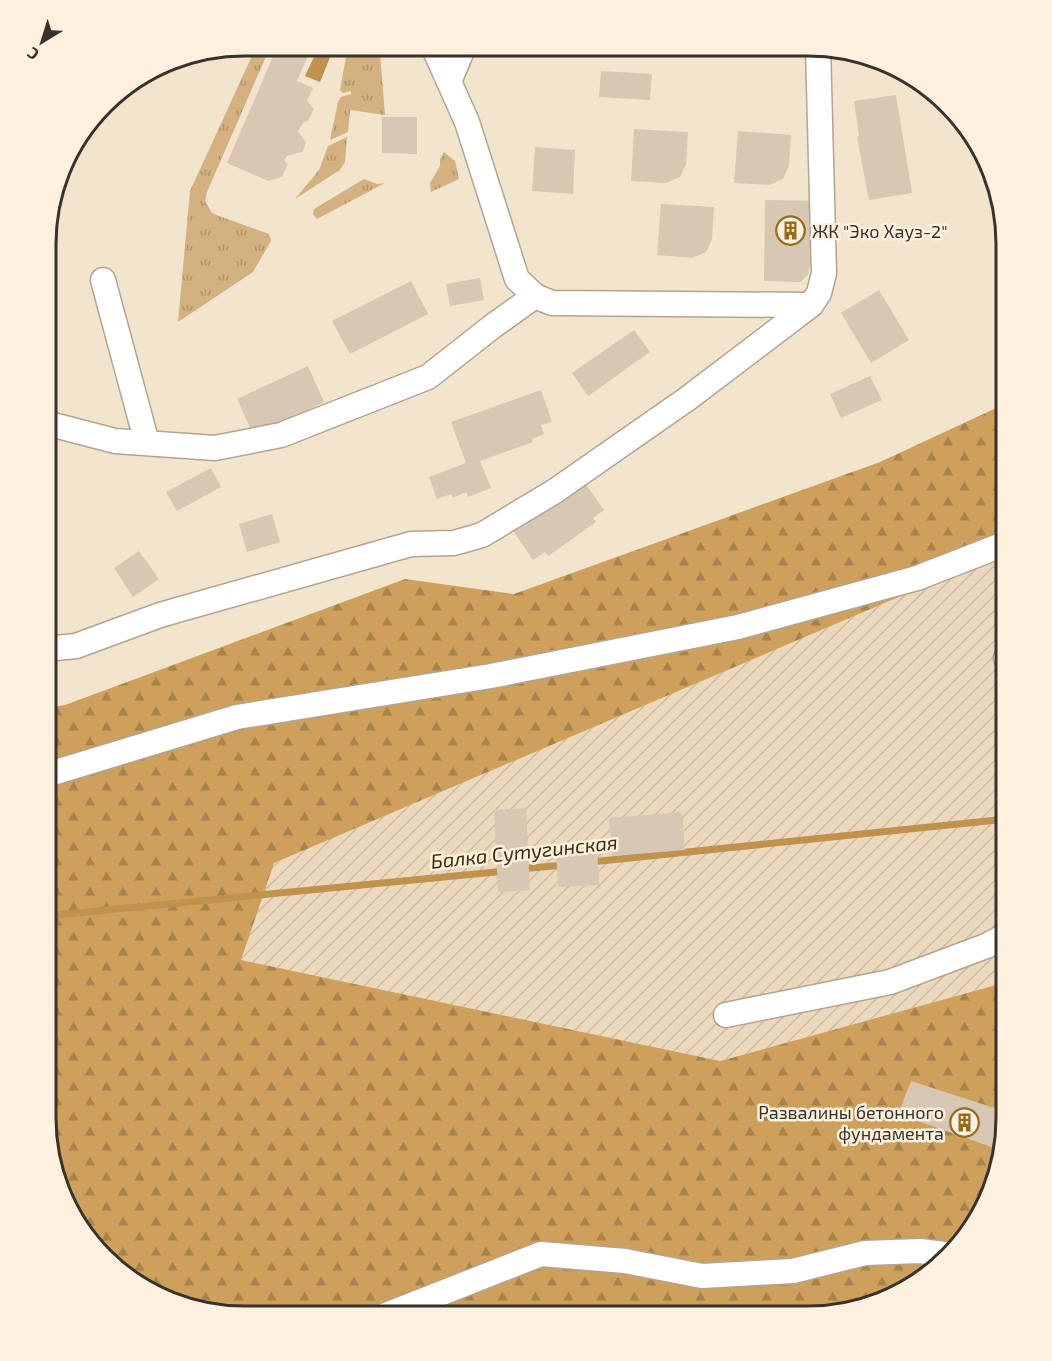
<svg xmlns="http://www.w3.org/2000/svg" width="1052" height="1361" font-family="'Exo 2',sans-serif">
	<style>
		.industrial { fill: url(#industrial-furrows) }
		.grass { fill: url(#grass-tufts) }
		.forest { fill: url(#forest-firs) }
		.water { fill: #c0924e }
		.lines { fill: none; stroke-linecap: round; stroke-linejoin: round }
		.stream { stroke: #c0924e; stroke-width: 7 }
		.building { fill: #d7c7b3 }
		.minor-casing { stroke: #b2a490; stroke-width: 27 }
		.minor { stroke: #fff; stroke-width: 24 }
		.labels { text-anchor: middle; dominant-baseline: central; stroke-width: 5; stroke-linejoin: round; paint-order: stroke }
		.poi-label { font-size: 18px; fill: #38322a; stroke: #fef1e0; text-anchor: start }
		.water-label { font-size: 20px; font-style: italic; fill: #3e2b0c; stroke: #fef1e0 }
		.rim { fill: none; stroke: #38322a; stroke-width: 3 }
	</style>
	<defs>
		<pattern id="industrial-furrows" width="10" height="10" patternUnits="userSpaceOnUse" patternTransform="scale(1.5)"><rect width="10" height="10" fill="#ecd9bd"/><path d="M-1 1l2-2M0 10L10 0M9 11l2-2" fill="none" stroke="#cbbba3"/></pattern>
		<pattern id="grass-tufts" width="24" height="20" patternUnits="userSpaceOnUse" patternTransform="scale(1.5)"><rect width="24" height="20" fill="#d4b180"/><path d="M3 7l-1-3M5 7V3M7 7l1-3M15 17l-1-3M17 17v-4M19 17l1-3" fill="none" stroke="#ad9169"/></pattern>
		<pattern id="forest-firs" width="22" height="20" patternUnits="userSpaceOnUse" patternTransform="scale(1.5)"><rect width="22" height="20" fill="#cea05b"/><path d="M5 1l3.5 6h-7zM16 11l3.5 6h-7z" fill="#a8834b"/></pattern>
	</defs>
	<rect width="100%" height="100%" fill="#f3e4ce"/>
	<path class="industrial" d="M1007,551v431l-287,79 -479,-101 32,-97z"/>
	<path class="grass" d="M257,45h14l-64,147 -2,9 7,12 7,3 50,18 2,7 -18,31 -75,50 12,-131z
		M358,45l22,8 5,62 -35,-5 -2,22 -18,8 8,-38 3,-5 10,-3v-3l-8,2 -3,-3 8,-44z
		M347,137l-2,25 -5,8 -45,29 24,-29 9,-24z
		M444,152l11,9 4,18 -28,13 -1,-9 10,-17v-7z
		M364,179l13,5 8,-1 -68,36 -4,-5 1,-5z"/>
	<path class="forest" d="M1007,403v148l-733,312 -33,97 479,101 287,-79v149l-34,97 -77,67 -87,21 -591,-2 -85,-32 -67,-77 -21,-87 1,-410 19,-3 340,-126 109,15 366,-132z"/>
	<path class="water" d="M300,45h29l2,10 -11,27 -15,-6 9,-19 -2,-5 -13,-5z"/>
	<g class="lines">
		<path class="stream" d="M591,862l416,-43
			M520,869l45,-4
			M45,916l461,-45"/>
	</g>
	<path class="building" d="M278,45h14l17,8 -12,28 16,7 -6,13 7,8 -6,12 -4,1 -6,9 8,12 -4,9 -15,4 -3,5 4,3 -6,13 -14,4 -41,-18z
		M596,46h50l-2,5 -14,6 -34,-3z
		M601,71l51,3 -2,26 -51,-3z
		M896,95l16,98 -43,7 -12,-63 2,-1 -5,-35z
		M382,117h35v37l-35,-1z
		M634,129l54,3 -2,32 -6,13 -14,6 -35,-2z
		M738,131l53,4 -2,31 -6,13 -14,6 -35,-2z
		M535,147l40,3 -2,44 -41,-3z
		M765,200l52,1 -3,64 -5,3 -1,7 -8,7 -36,-1z
		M661,204l53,3 -2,32 -6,13 -14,6 -35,-3z
		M480,278l4,22 -34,6 -4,-22z
		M411,281l17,33 -78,40 -18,-33z
		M1007,288v18l-9,-10z
		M879,290l30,50 -38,23 -30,-50z
		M634,330l16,22 -62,44 -16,-23z
		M308,366l16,36 -70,34 -17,-37z
		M870,376l12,24 -41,18 -11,-24z
		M541,390l11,32 -11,3 3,9 -12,5 1,3 -53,19 11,27 -23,9 -2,-5 -13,6 -2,-4 -14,5 -8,-22 37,-14 -15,-41z
		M211,468l10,19 -44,24 -11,-19z
		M583,480l21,30 -11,8 3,4 -48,34 -3,-4 -12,8 -21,-31z
		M272,514l8,28 -33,10 -8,-28z
		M139,551l20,28 -26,18 -19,-29z
		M526,808l4,82 -32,2 -4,-82z
		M682,812l3,38 -73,6 -3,-38z
		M597,847l2,38 -41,2 -2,-38z
		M911,1081l96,31v19l-7,19 -102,-36z"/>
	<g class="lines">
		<defs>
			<path id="minor" d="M433,46l34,76 50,157 18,17 17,7 259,2
				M449,82l15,-36
				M103,280l44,163
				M46,423l69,18 100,7 66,-13 147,-58 65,-51 42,-30
				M46,649l30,-3 84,-31 251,-71 43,-1 28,-8 73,-44 132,-92 124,-94 8,-12 5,-20 -6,-226
				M1006,658l1,2
				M46,775l191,-58 254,-41 247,-49 179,-49 90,-35
				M726,1015l164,-33 96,-36 21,-11
				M386,1315l155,-61 84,7 77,15 91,-5 72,-18 55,-2 24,3"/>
		</defs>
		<use href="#minor" class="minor-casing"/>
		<use href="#minor" class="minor"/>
	</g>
	<defs>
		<symbol id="building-ring" viewBox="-11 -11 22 22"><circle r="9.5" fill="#fef1e0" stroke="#996a1a" stroke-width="1.5"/><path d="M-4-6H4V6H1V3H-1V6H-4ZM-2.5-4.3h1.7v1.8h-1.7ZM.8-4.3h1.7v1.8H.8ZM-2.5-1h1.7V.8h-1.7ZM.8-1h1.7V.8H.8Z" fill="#996a1a"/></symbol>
	</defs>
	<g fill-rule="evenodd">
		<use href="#building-ring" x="774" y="214" width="33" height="33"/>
		<use href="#building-ring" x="948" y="1106" width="33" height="33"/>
	</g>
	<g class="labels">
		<g class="poi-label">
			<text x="812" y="231">ЖК "Эко Хауз-2"</text>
			<text x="944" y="1112" text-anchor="end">Развалины бетонного<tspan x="944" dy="21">фундамента</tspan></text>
		</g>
		<g class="water-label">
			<text transform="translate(524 851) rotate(-6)">Балка Сутугинская</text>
		</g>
	</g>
	<path d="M0 0H1052V1361H0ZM244 56H808A188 188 0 0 1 996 244V1118A188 188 0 0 1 808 1306H244A188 188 0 0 1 56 1118V244A188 188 0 0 1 244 56Z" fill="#fef1e0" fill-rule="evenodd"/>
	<path class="rim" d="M244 56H808A188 188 0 0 1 996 244V1118A188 188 0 0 1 808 1306H244A188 188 0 0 1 56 1118V244A188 188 0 0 1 244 56Z"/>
	<g transform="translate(42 42) rotate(218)" stroke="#fef1e0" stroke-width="4.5" paint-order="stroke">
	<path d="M0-4.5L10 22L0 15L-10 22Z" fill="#38322a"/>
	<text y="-9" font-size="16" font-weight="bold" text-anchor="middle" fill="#38322a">С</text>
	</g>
</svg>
